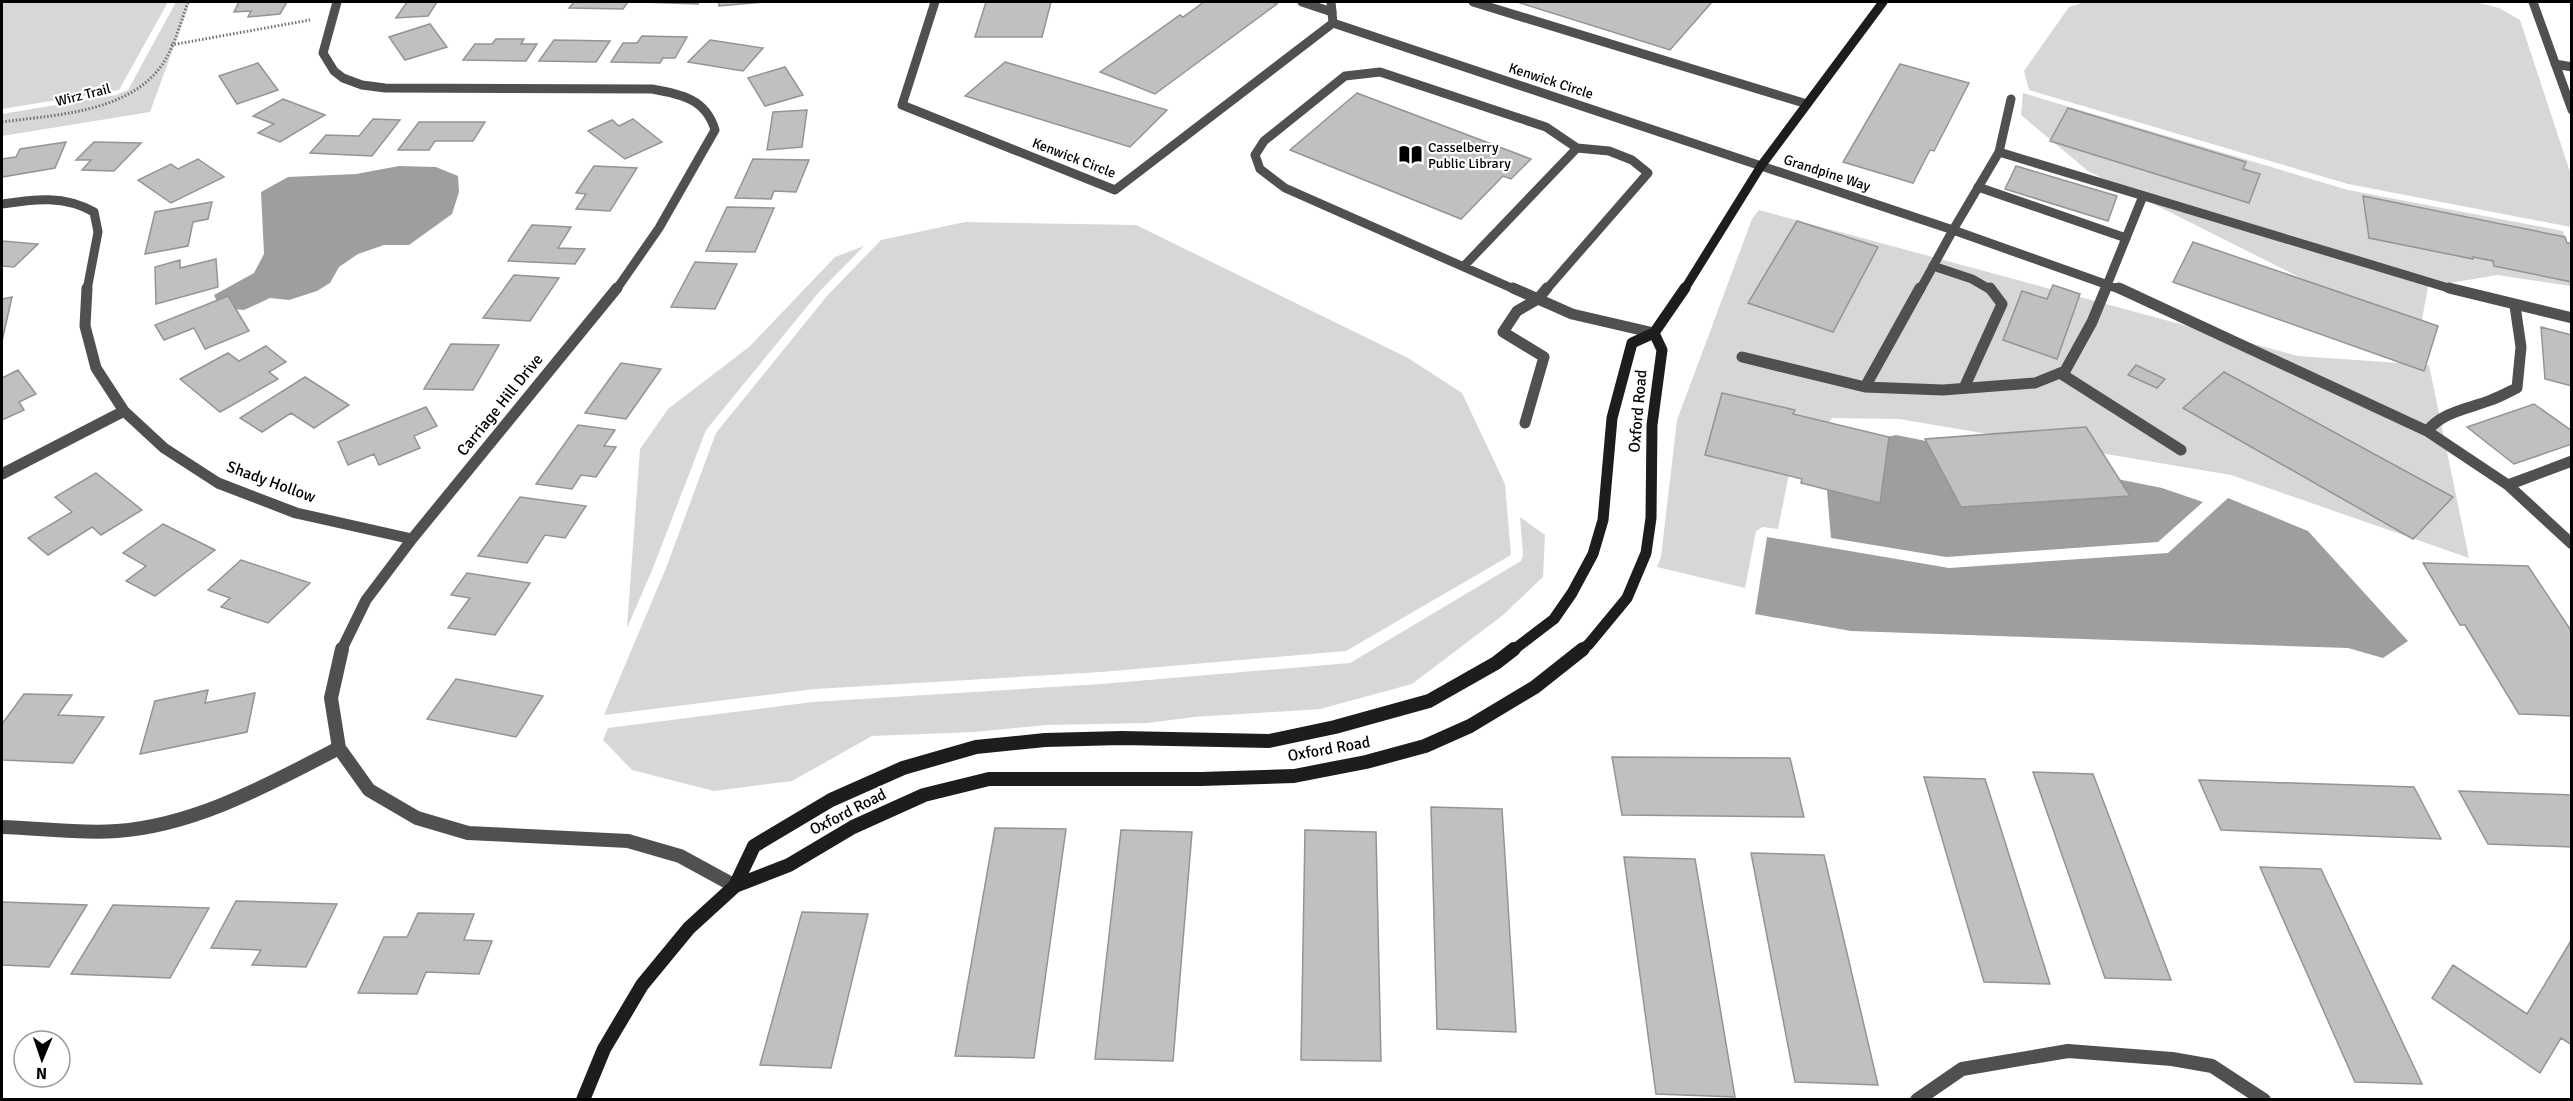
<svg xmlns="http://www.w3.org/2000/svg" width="2573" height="1101" font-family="Signika,sans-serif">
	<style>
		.green { fill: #d7d7d7 }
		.water { fill: #9e9e9e }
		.building { fill: #c0c0c0; stroke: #949494; stroke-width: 1.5 }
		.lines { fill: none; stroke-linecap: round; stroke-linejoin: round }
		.path { stroke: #727272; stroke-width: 3; stroke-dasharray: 1.5 2; stroke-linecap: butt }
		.lane-far1 { stroke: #505050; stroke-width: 9 }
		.lane { stroke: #505050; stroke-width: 11 }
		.street-far2 { stroke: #505050; stroke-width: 9 }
		.street-far1 { stroke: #505050; stroke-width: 11 }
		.street { stroke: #505050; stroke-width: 14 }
		.secondary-far2 { stroke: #1d1d1d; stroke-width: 9 }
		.secondary-far1 { stroke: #1d1d1d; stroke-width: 11 }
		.secondary { stroke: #1d1d1d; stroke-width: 14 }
		.labels { text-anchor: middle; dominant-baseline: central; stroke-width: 4.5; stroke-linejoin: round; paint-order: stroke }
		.far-street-label { font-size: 14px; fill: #000; stroke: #fff }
		.far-poi-label { font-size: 14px; fill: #000; stroke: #fff; text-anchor: start }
		.street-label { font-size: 16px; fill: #000; stroke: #fff }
	</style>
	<rect width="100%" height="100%" fill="#fff"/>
	<path class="green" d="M2,2h166l-49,88 -117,19z
		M176,2h14l-40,110 -148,24v-22l114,-19 12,-5z
		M2085,2h390l24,6 21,12 51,155v52l-223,-43 -319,-94 -5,-19 45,-64z
		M2023,93l325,97 215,41 8,29v26l-74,-11 -47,8 -21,-1 -8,43 -120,-47 -213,-107 -67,-56z
		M1759,210l539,146 131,9 40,193 -238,-83 -332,-56 -67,-1 -43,56 -11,55 -15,-2 -7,4 -11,57 -88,-21 4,-10 16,-137 75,-201z
		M965,222l171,3 272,133 54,35 43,91 6,71 -165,96 -245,21 -286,17 -211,26 62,-147 50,-135 111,-137 54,-56z
		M864,246l-45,46 -113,138 -53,138 -26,60 13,-179 28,-40 81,-62 86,-90z
		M1520,517l25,18 -2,42 -40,38 -91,69 -92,25 -126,8 -47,6 -101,2 -72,7 -102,4 -80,45 -78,10 -82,-21 -29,-30 5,-12 205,-26 288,-18 249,-21 171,-102 2,-6z"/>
	<path class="water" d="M399,166l37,1 22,9 1,16 -7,22 -43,31h-25l-26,9 -19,13 -9,16 -13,8 -28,9 -19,-2 -26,12 -24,-2 -6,-13 40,-22 10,-19 -3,-62 27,-15 68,-3z
		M1896,435l266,53 41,14 -45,40 -212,15 -115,-19 -7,-83 35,-12z
		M2228,498l80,33 100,110 -25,17 -35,-10 -497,-17 -96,-17 12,-77 182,31 219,-15z"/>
	<path class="building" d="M239,2h48l-7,12 -32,3 3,-6 -17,1z
		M407,2h30l-9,14 -32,2z
		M574,2h54l-5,7 -54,-1z
		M641,2h58l-1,2z
		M719,2h45l-45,4z
		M986,2h65l-9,35h-67z
		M1204,2h67l6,2 -122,90 -55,-22 80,-57 3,2z
		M1517,2h195l-42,48z
		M430,24l17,23 -42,13 -16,-23z
		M642,36l45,1 -12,21h-12l-3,5 -49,-1 12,-19h14z
		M496,39h28l-3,5h16l-11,17 -63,-1 12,-16h17z
		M554,40l56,1 -14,21 -57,-1z
		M710,40l53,8 -20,23 -55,-9z
		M1005,62l162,48 -37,37 -165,-51z
		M258,63l20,27 -41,14 -18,-28z
		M1900,64l69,19 -35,68 -4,-1 -17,33 -70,-21z
		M785,67l18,28 -38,11 -17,-28z
		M1357,93l174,66 -20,20 -8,-3 -42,43 -171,-69z
		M283,99l42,16 -45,27 -22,-9 16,-9 -21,-8z
		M2068,108l178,54 -3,7 17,5 -11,29 -199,-62z
		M807,110l-5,37 -35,3 6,-38z
		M373,119l27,1 -28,36 -62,-3 16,-18 33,1z
		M633,119l29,23 -37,17 -37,-28 24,-11 7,6z
		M419,122h66l-12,19h-38l-6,9h-31z
		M66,142l-11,26 -53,9v-18l14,-2 4,-8z
		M94,142l47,1 -27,28 -32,-1 9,-10h-15z
		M198,159l26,18 -53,26 -33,-23 33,-16 7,5z
		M753,159l56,1 -13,32 -22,-1 -3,8 -36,-1z
		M594,166l43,2 -27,43 -34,-2 10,-15 -10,-1z
		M2016,166l101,30 -9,25 -103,-32z
		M2363,196l202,41 2,6h5v39l-78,-16 -1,-5 -20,-4v2l-104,-21z
		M212,202l-4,17 -15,3 -5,24 -43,8 10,-42z
		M727,207l47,1 -19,44 -49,-1z
		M1797,221l81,26 -45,85 -85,-29z
		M532,225l39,2 -13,21 27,1 -10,15 -67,-3z
		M2,241l36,3 -24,23 -12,-1z
		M2193,242l245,84 -14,45 -251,-89z
		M216,259l2,28 -62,17 -1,-37 25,-7v8z
		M695,262l42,2 -22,45 -44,-2z
		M514,275l45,3 -29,43 -47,-3z
		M2053,285l27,9 -23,65 -54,-19 19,-49 25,8z
		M228,296l21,35 -44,18 -11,-21 -30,12 -9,-15z
		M12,297l-10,44v-42z
		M2541,327l31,8v51l-27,-7z
		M451,344l48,1 -26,45 -49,-1z
		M266,346l20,16 -17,10 9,7 -58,33 -40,-33 48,-26 11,8z
		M621,363l40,6 -35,50 -41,-6z
		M2136,365l29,14 -8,9 -29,-13z
		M18,370l18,24 -17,8 5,8 -22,10v-42z
		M2224,372l229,125 -40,42 -230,-131z
		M305,377l44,28 -35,23 -23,-15 -29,19 -22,-14z
		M1722,393l73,17 -2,4 96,23 -9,66 -79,-20 1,-4 -97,-24z
		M2534,404l38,27v13l-58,20 -47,-37z
		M426,407l11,19 -23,10 6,12 -41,17 -5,-11 -26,11 -10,-23z
		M578,425l37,5 -11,16 12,1 -20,30 -15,-2 -9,14 -36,-5z
		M2086,427l44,69 -169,11 -36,-68z
		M96,473l46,37 -41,25 -9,-8 -44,28 -20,-17 44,-26 -17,-15z
		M520,497l66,9 -21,32 -20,-3 -18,28 -49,-7z
		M163,524l52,26 -60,46 -29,-15 20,-15 -23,-13z
		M241,560l69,23 -42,40 -47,-16 9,-9 -22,-8z
		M2423,563l105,3 44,66v84l-53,-2 -54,-89h-5z
		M467,573l63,10 -35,52 -47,-7 22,-30 -19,-3z
		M456,679l87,17 -27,41 -89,-18z
		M208,690l-3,13 50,-10 -8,39 -107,22 15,-53z
		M24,694l48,1 -14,20 46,2 -31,46 -71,-3v-36z
		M1612,757l178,1 14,59 -182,-2z
		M2033,772l60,2 78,206 -66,-2z
		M1924,777l61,2 65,205 -66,-2z
		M2199,780l215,7 27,52 -220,-9z
		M2459,791l113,4v52l-84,-3z
		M1431,807l71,2 14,223 -79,-3z
		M995,828l71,1 -32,229 -79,-2z
		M1121,830l71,2 -19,229 -78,-2z
		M1305,830l71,2 5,229 -80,-1z
		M1751,853l73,2 54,230 -83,-3z
		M1624,857l71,2 40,238 -79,-3z
		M2260,867l61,2 101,215 -67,-2z
		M236,901l101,3 -31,63 -54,-2 9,-15 -50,-2z
		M2,902l85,3 -38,62 -47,-2z
		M113,905l96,3 -39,70 -99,-4z
		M802,912l66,2 -37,154 -71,-3z
		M418,913l56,1 -10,26 28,1 -13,33 -53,-2 -9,22 -59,-1 26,-56h23z
		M2572,939v106l-11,-7 -21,35 -108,-75 21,-33 74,49z"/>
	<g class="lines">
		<path class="path" d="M171,45l139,-25
			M2,122c51,-7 122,-9 157,-53 15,-19 21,-45 29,-67"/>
		<path class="lane-far1" d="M1302,2l30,10
			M1473,2l334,102
			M2533,2l39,108
			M2555,64l17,3
			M1978,187l148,51
			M1464,266l113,-118
			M1933,266l39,13 19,11
			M1516,290l-231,-102 -25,-19 -5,-14 9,-14 81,-65 35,-4 166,55 31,21 32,3 23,9 16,13 -102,117"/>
		<path class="lane" d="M1513,288l25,11
			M1538,299l34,15 82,19
			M1538,299l9,-11
			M2060,373l121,77
			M1964,388l38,-84 -12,-16
			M1525,423l19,-66 -41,-25 14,-21 21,-12"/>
		<path class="street-far2" d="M337,2l-14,51 11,18 9,7 19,7 23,3 267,1c29,5 54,10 63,41l-56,98 -43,62
			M935,2l-33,103 213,85 218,-167
			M1331,2l2,21 620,207 46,-78 456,138
			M1999,152l12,-53
			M2,204c33,-5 62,-9 92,8l4,20 -11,58
			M1920,290l33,-60 169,60
			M2105,290l38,-94"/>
		<path class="street-far1" d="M87,288l-2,38 11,42 28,43 40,37 54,35 78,30 116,26
			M2119,288l308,143
			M2449,288l123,30
			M2515,306l6,41 -4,41c-9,4 -17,9 -26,12 -23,9 -47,11 -64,31l81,54 64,-24
			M1742,357l123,30 78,3 92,-7 30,-12 27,-49 14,-34
			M1865,387l55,-99
			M2,474l122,-63
			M2508,485l64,59
			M341,651l25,-51 46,-61 205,-251"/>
		<path class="street" d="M342,649l-11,49 8,50 30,42 48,28 51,15 160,8 52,15 55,30
			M2,827c38,1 77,7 115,4 80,-6 152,-47 222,-83
			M1917,1100l45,-31 106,-18 104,8 40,7 52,34"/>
		<path class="secondary-far2" d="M1684,290l77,-124 122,-164"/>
		<path class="secondary-far1" d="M1512,651l42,-32 18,-26 21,-39 10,-34 9,-102 20,-75 22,-10 31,-45
			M1581,651l8,-7 38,-46 19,-45 5,-35 1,-93 10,-75 -8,-17"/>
		<path class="secondary" d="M735,886l19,-40 77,-46 72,-32 73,-21 69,-7 77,-2 147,3 66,-14 94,-26 67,-38 18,-14
			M583,1100l21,-51 38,-64 47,-57 46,-42 54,-21 64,-38 71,-32 65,-16h212l93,-3 72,-14 59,-16 45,-20 65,-39 48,-38"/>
	</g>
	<defs>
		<symbol id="library-bare" viewBox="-9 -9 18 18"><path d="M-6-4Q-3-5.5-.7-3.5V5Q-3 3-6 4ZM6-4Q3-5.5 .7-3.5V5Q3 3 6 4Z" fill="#000" stroke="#fff" stroke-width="2.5" paint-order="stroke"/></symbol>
	</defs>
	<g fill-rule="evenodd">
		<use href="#library-bare" x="1394" y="138" width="33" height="33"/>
	</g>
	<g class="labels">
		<g class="far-street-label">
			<text transform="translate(1551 81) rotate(18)">Kenwick Circle</text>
			<text transform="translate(83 95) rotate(-14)">Wirz Trail</text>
			<text transform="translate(1074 158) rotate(21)">Kenwick Circle</text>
			<text transform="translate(1827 173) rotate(18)">Grandpine Way</text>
		</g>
		<g class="far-poi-label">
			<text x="1428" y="147">Casselberry<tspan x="1428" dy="16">Public Library</tspan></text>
		</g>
		<g class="street-label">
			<text transform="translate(500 405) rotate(-51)">Carriage Hill Drive</text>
			<text transform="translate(1638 411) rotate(-85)">Oxford Road</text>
			<text transform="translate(271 482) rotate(20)">Shady Hollow</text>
			<text transform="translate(1329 749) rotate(-10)">Oxford Road</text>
			<text transform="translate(848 812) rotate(-27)">Oxford Road</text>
		</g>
	</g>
	<rect width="2573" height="1101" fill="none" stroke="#000000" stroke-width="6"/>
	<g transform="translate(42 1059) rotate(182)"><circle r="28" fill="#ffffff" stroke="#999999" stroke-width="1.5"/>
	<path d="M0-4.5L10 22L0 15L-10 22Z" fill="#000000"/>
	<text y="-9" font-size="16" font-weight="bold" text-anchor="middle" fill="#000000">N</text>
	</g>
</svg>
